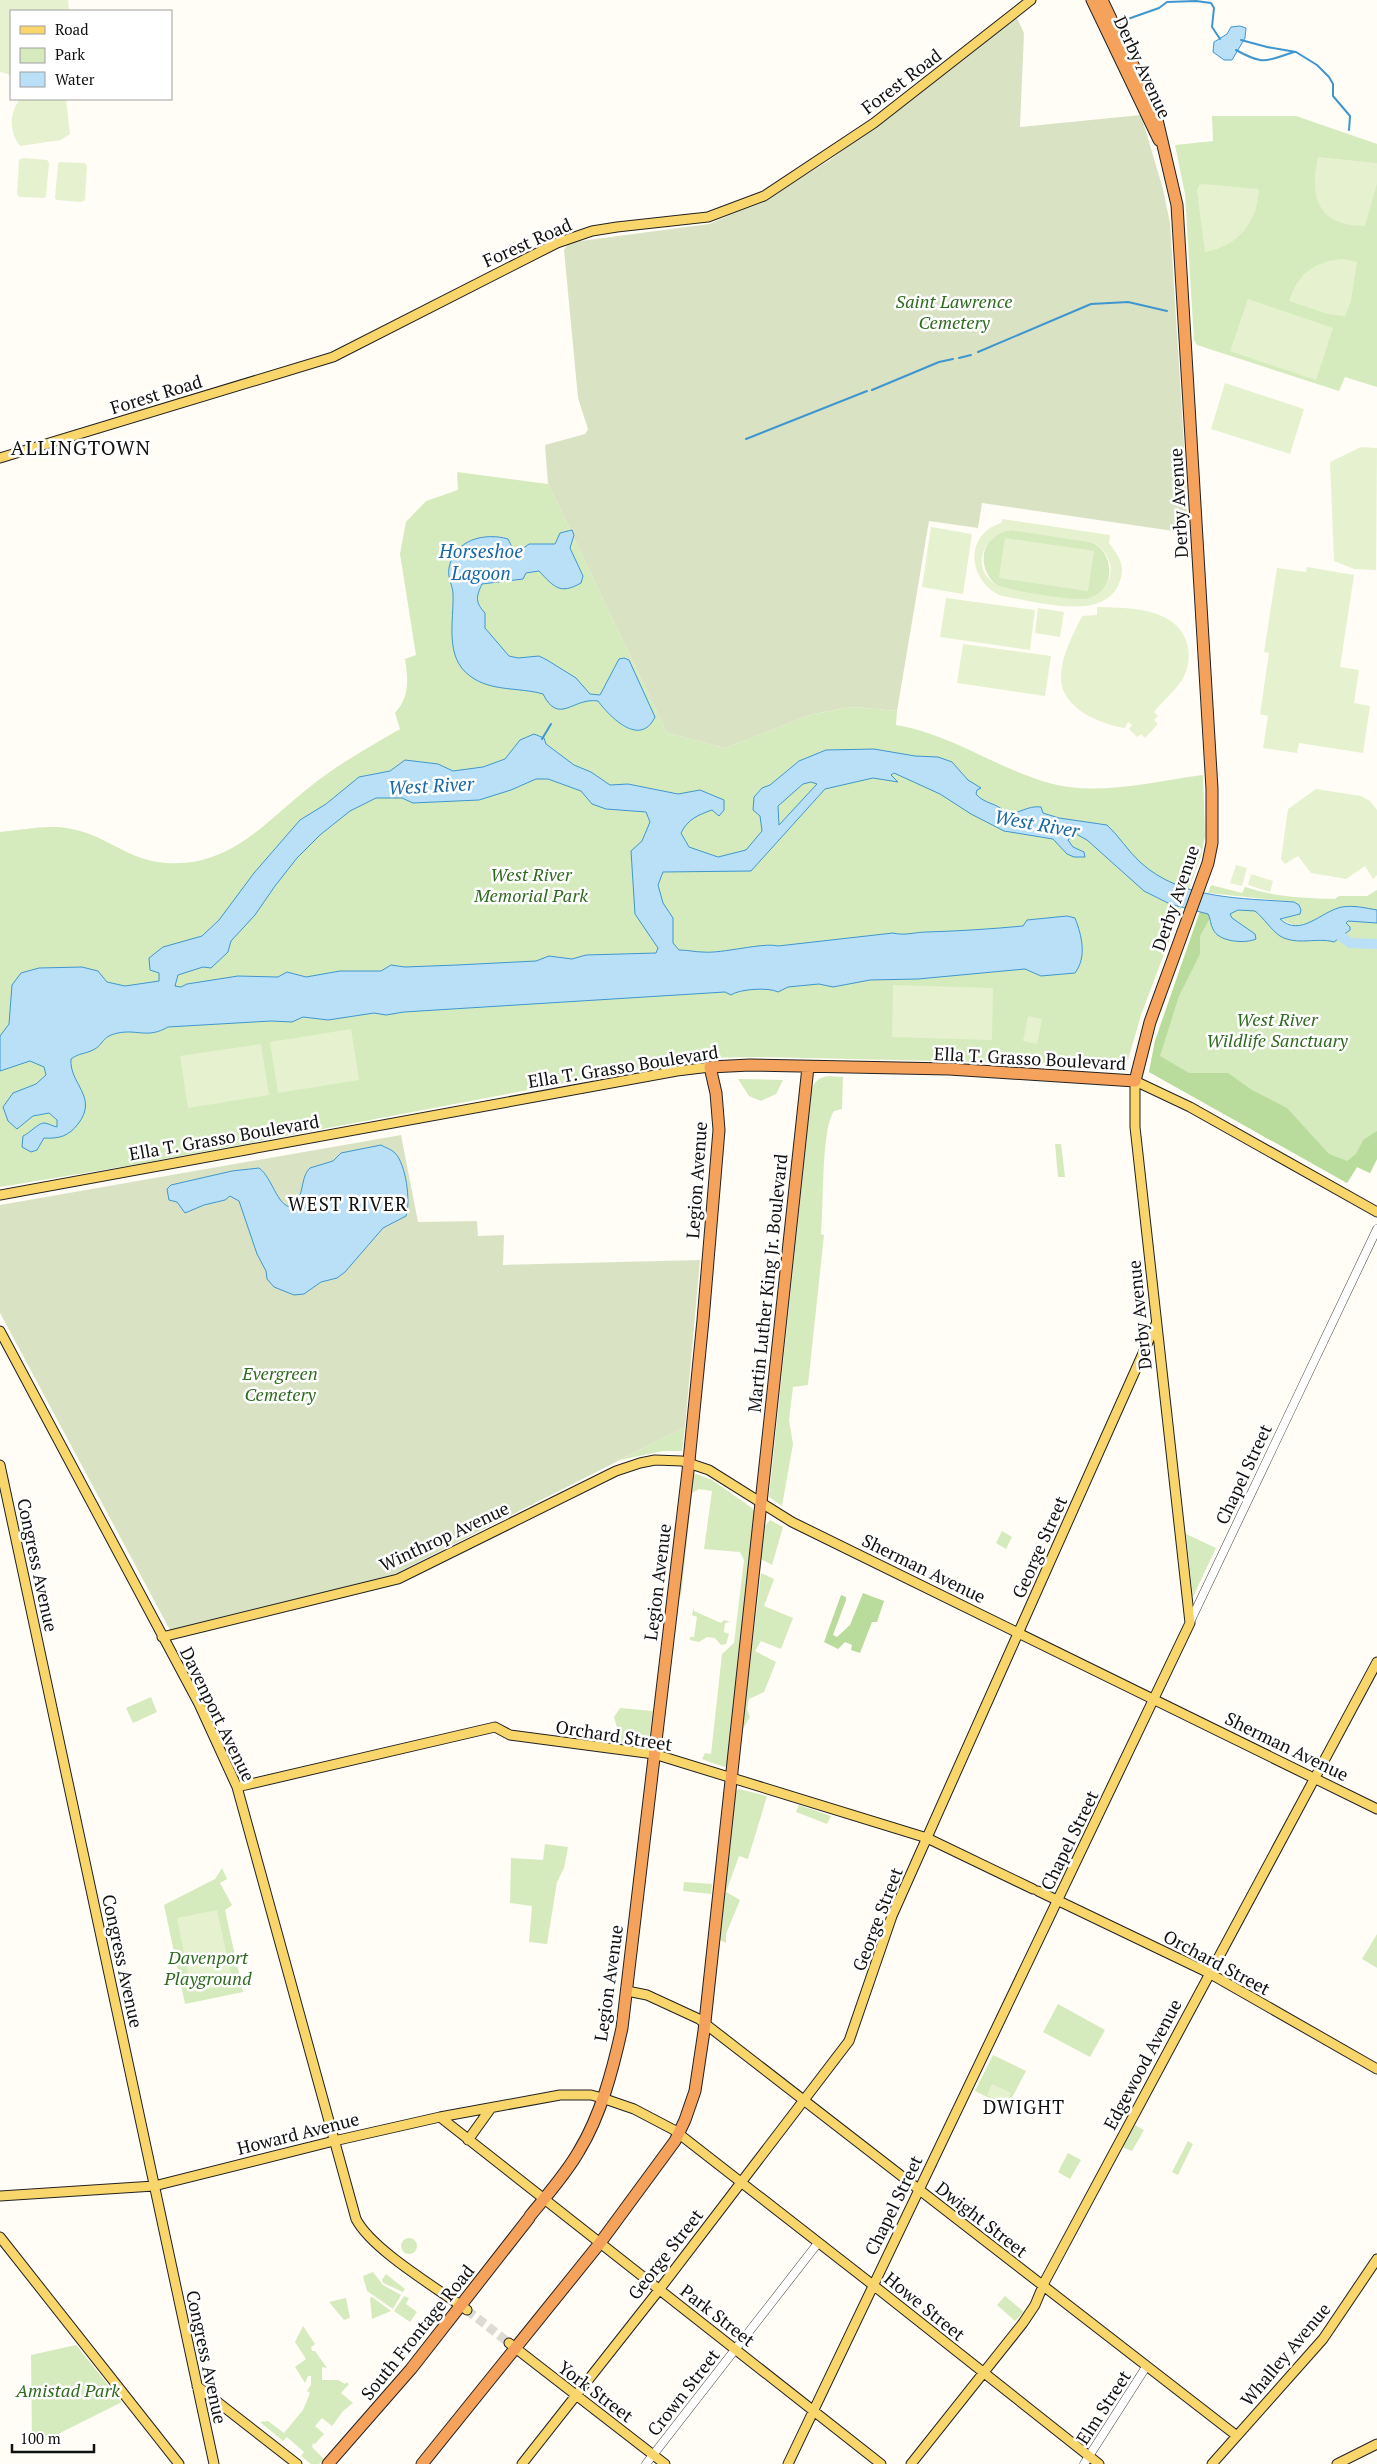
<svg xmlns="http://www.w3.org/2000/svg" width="1377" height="2464" font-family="'PT Serif',serif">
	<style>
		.green { fill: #d5ebbd }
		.forest { fill: #b9dc9c }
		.cemetery { fill: #d9e3c4 }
		.pitch { fill: #e6f2cf; fill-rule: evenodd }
		.water { fill: #b9e0f7; stroke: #3f96cf; fill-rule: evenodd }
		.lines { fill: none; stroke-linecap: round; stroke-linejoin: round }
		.stream { stroke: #3f96cf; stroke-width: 2 }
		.river { stroke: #b9e0f7; stroke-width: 10 }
		.major-tunnel { stroke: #dbdad3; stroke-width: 9; stroke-dasharray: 9 4.5; stroke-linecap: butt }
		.minor-casing { stroke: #444; stroke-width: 9 }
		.major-casing { stroke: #222; stroke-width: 11 }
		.highway-casing { stroke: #222; stroke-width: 13 }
		.minor { stroke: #fff; stroke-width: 8 }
		.major { stroke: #f9d66b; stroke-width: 9 }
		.highway { stroke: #f5a25d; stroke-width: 11 }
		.labels { text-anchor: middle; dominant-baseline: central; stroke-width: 5; stroke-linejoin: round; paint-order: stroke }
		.street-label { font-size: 18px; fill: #111; stroke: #fff }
		.park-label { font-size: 18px; font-style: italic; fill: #2f6b1f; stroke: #fff }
		.water-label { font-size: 19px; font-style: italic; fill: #1768a6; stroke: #fff }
		.neighbourhood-label { font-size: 19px; letter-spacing: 1px; fill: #111; stroke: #fff }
		.quarter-label { font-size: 20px; letter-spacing: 1px; fill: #111; stroke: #fff }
	</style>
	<rect width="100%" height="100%" fill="#fffdf5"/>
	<path class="green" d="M1212,116h84l81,28v243l-32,-10 -6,14 -142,-46 -3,-5 -9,-146 -10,-49 38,-4z
		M457,472l91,12 119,249 58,15 88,-34 40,-7 44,4 -1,14c55,9 100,43 153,58 48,14 105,-2 154,-8l2,61 -4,20 -60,159 -13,45 -14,5 -356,-8 -61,1 -564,107 -133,22v-355c23,-2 49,-8 72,-3 29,5 54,28 85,33 74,10 109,-43 163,-83 25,-19 53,-34 80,-50l-5,-16c15,-17 13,-34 10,-54l11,-4 -16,-101 6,-32 20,-21 32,-11z
		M1015,530l74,11c27,10 28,51 -2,58 -15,3 -73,-8 -89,-13 -25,-18 -16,-57 17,-56z
		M1211,885l31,8 3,-6c31,10 58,11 90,12l4,-3h28l10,-6v20l-22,-3 -30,7 -13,8 -16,4 -16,-7 20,-5 1,-4 -2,-5 -5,-3 -86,-9z
		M1203,903l48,2 31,22 20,7 43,-17 32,5v237l-7,14 -13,-6 -10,16 -198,-111 6,-31z
		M828,1076l15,1 -1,32 -8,2c-13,17 -10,98 -13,123l3,1 -16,150 -15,2 -4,33 4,24 -11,62 -13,-9 43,-409c4,-8 7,-10 16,-12z
		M738,1079l45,1 -7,14 -15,7 -12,-5z
		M1055,1144h6l4,33h-7z
		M685,1427l-3,24h-19l-43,9z
		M696,1474l16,6 40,28 3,5 -28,253 -3,1 -22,-8 3,-6 6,1 11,-100 12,-11 10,-83 -4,-8 -36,-3 8,-58 -13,-2 -7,4 -11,104 -2,-7 13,-115z
		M770,1520l13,7 -11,38 -11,-6 4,-33z
		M1002,1531l10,6 -6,12 -10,-6z
		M1186,1534l30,14 -23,49z
		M761,1573l13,6 -10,27 29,12 -12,31 -20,-8 -6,10 21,11 -12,30 -15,7 -2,10 3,8 -8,13z
		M694,1607v4l27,12 3,-3 6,2 -5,1 -1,9 5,2 -3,10 -5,1 -6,-7 -8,-1 -8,5 -9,-2v-3h4l3,-20 -5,-2z
		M151,1697l6,15 -24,11 -7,-15z
		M620,1708l33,3 -5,35 -50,-5 7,-7 10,1 3,-4 -4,-14z
		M739,1789l28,7 -19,63 -9,-3 -13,36 14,8 -14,34v9l-6,-3 16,-149z
		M799,1805l32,11 -4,8 -31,-12z
		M545,1844l23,3 -4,21 -7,14 -10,62 -18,-2 3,-36 -22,-3 1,-45 32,2z
		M222,1868l5,11 -7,4 12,22 -7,5 18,82 -58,12 -21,-99 51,-26z
		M684,1882l28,2 -1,10 -28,-3z
		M1377,1934v34l-15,-9z
		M1058,2004l47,26 -15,27 -47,-25z
		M993,2055l33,16 -19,36 -32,-16z
		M1135,2125l9,5 -12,21 -10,-4z
		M1188,2141l5,3 -15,31 -6,-3z
		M1068,2153l13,7 -11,19 -12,-7z
		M401 2246a8 8 0 1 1 16 0a8 8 0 1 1-16 0Z
		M373,2272l10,13 18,10 -8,14 -26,-18 -4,-15z
		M386,2274l19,15 -2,3 -20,-9 -1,-3z
		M404,2296l5,2 -3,6 11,8 -7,10 -16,-11z
		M1005,2296l19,16 -9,9 -18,-16z
		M372,2297l19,14 -19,8 -2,-21z
		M346,2298l4,20 -6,2 -15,-18z
		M303,2326l12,18 -4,3 1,4h3l12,17 -5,-1v13h16l7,4 1,-2 3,2 -8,9 12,10 -10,8 -11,15 -10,-8 -7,8 9,8 -9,10 -2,-1 -1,4 12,12 -5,5h-8l-10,-8 3,-4 -17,-15 -4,4 -23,-19 8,-1 16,12 19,-23 7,-17 -3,-2 4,-6v-9h-3l-3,7 -10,-16 11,-8 -11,-17z
		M76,2345l46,57 -88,44 -2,-2 -1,-89z"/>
	<path class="forest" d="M1200,911l8,3 2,4 -10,18v18l-21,42 -19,60 29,17h39l24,17 35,18 42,46 18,7 9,-7 7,-14 14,-9v28l-7,14 -13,-6 -10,16 -198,-111 6,-31z
		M863,1593l21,8 -7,21h-5l-12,31 -9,-3 1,-5 -7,-3 -7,7 -14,-7 17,-47 5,2v3l-13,35 4,2 13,-12z"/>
	<path class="cemetery" d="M1017,18l7,15 -4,94 121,-12 22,74 7,34 16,253 1,57 -205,-30 -4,25 -49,-7 -32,190 -44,-4 -40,7 -88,34 -58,-15 -119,-249 -3,-39 40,-11 3,-5 -10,-31 -14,-148 4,-6 5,-2 136,-18 58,-25 63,-39z
		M401,1135l17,87 59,-1 1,15 26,-1 -1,30 197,-5 -15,167 -294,149 -221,54 -170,-317v-108z"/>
	<path class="pitch" d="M0,0h68l1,11h-58v64l-11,-3z
		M20,99h46l4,35 -9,6 -41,6c-11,-15 -11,-33 0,-47z
		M1318,157l59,6v21l-12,42c-47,0 -56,-28 -47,-69z
		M22,158l25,2 2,3 -3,33 -2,2 -25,-1 -2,-3 2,-34z
		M60,162l25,1 2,3 -2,34 -3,2 -25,-2 -2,-2 3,-34z
		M1203,184l56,5c-1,33 -21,57 -54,63l-8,-61 2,-6z
		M1343,259l14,3 -6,39 -6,15 -17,-2 -39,-13c9,-27 25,-40 54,-42z
		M1248,299l85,29 -17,52 -86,-29z
		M1225,383l79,26 -14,45 -79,-25z
		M1361,447l16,1 -1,122 -22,-1 -20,-8 -4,-99z
		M1002,519l108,16 -1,8c9,12 17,22 11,38 -14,43 -86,20 -118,15 -34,-14 -39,-61 -1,-73zM1011,530l83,13c11,7 19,19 16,32 -2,11 -12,21 -23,24 -11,2 -80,-8 -90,-14 -28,-16 -14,-50 14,-55z
		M931,527l41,7 -9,60 -41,-7z
		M1005,538l89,13 -6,40 -89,-13z
		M1307,567l47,8 -14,92 19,3 -5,33 16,3 -7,47 -64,-10 -2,10 -34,-5 5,-32 -8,-2 9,-61 -5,-1 13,-84 29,4z
		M946,598l89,12 -5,40 -90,-13z
		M1097,607c32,1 83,0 91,40 2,11 0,23 -6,33 -8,12 -19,21 -28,32l4,4 -4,4 4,4 -13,14 -4,-4 -4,3 -8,-8 3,-4 -4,-3 -3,6c-24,-3 -65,-20 -64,-51 0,-21 12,-42 21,-61l15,-1z
		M1038,608l26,4 -4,25 -25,-4z
		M963,644l88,12 -6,40 -88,-13z
		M1316,789l45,7 9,5 7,9v65l-4,4 -8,-13 -19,13 -35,-6 -13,-17 -13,8 -4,-5 7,-50z
		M1236,865l11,3 -5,18 -12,-3z
		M1251,874l22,7 -3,11 -22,-7z
		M893,985l100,3 -1,52 -100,-3z
		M1028,1016l14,3 -5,25 -14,-3z
		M351,1029l8,51 -81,13 -8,-51z
		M261,1044l8,51 -81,13 -8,-52z
		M217,1910l16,74 -41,8 -15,-74z
		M992,2084l19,9 -6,11 -18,-9z"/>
	<path class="water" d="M1240,26l6,2 -1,10 -13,22h-8l-11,-8 1,-10 13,-8 4,-7z
		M572,530l2,5 -4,13 13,28 -2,7c-21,12 -27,4 -42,-12l-13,2 -3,6 -41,5c-6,13 -7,18 3,29v15l24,28 9,2 21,-2 8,4 29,18 14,16 10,1 19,-36 5,-1 5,2 26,57c-15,31 -45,0 -57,-16 -25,-4 -39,25 -55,-7 -24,-7 -52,-2 -73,-18 -26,-19 -16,-55 -17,-82 0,-8 -6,-17 -4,-26 5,-28 35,-36 59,-29l5,10 5,3 11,-8h26l5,-11z
		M534,734l10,4 2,6 28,21 17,7 19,13 18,-1 50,10 22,-4 24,10v10l-5,6 -7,-6c-14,5 -24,9 -31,23l8,14 29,10 28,-7 16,-19 -2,-15 -7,-6 1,-13 8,-9 8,-3 29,-24 27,-11 48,-1 41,7 23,1 14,5 16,18 13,8 -4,2 -1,4c8,10 22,9 30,19 13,2 21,-8 35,-6l2,6 16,5 48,7c12,11 21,26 33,37 41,38 102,36 154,40l5,3 2,5 -1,4 -20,5c21,19 41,-8 62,-12 11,-2 24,1 35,3v13l-29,-2 -2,2 4,4v3l-16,12c-17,-5 -37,4 -54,-6 -9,-6 -16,-18 -25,-25l-17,-1 -8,4 2,4 23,16 1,5c-11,5 -38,3 -43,-10 -3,-5 -2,-10 -5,-15l-38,-10 -26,-13 -57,-51 -11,-6 -8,6 5,7 11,5 1,5h-11l-7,-3 -14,-15 -49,-8 -33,-17 -31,-20 -46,-21 -3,2 7,7 -25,-4 -48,11 -74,82 -88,1 -5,13 5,18 10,15v25l6,7c9,0 16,2 24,2 18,2 61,-10 75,-6l115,-13c12,3 22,-1 34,-1 32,-1 64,-3 96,-6l4,-6 40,-4 8,2c7,18 12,39 0,55l-34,3 -16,-7 -107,10 -48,1 -37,7 -14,-3 -31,3 -10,5c-9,-5 -39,-3 -47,3l-6,-3 -321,20 -18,3 -12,-2 -46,7 -25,-3 -11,5 -21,-1 -103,6c-21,12 -30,2 -50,6 -18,4 -13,11 -25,17 -8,4 -14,3 -22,9 -2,25 28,38 7,65 -9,12 -19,15 -34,14l-7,12 -6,2 -9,-5 1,-11c7,-3 15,-13 21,-13 4,0 8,3 13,4v-7l-8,-7 -16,3 -16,13 -9,-8 -5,-14 10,-14 23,-9 10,-9 -2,-8 -14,-6 -30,10v-35l9,-12 3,-39 9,-12 18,-5 43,-1 16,4 9,11 18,4 34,-5v-8l-9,-3 -1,-12 14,-11 39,-11 17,-16 35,-47 46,-53 26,-16 33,-27 31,-6 15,-11 33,4 15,7 30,-4 22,-8 15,-19zM536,779h12l33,12 11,13 14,5 40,3 4,10 -8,19 -11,10 4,63 23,34 -2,5 -70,2 -14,4 -23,-3 -13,5 -79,4 -52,2 -14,-2 -10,6h-41l-34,6 -19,-5 -9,5 -40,-1 -51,8 -6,3 -6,-1 3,-11 25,-8 8,1 17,-16 3,-11 24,-26 20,-29 22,-28 23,-23 30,-24 26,-13h26l11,5 66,-3 32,-10zM811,782l6,2 -38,41 -1,-19 25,-22z
		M381,1145c5,3 10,4 14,8 11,11 16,49 11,63l-23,12 -38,44 -8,6 -16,4 -17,12 -10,1 -20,-8 -7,-8 -1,-8 -9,-17 -18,-53 -9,-5 -5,4 -21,5 -19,8 -8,-11 -8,-2 -2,-11 4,-4 61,-14 27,-3c13,9 18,38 32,39 15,-11 8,-28 19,-39l23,-7 8,-8z"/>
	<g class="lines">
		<path class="stream" d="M1125,20l34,-12 8,-6 29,-1 15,2 3,5 -2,19 8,12
			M1241,40l26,7 29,5 21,13 12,12 4,7v12l17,20 -1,14
			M1236,50c29,16 29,11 58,2
			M978,352l113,-48 37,-2 39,9
			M959,358l12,-3
			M872,390l67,-28 14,-3
			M746,439l121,-48
			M542,739l9,-15"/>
		<path class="river" d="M1331,929l19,14 27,1"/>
		<path class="major-tunnel" d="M467,2310l42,33"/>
		<defs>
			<path id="minor" d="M1190,1622l187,-393
				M646,2464l172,-221
				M1084,2464l62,-97"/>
			<path id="major" d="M0,458l333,-101 224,-114 35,-12 25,-4 91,-10 56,-21 110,-73 157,-123
				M0,1195l677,-124 33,-4
				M0,1331l199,373 38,83 119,432c16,31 81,69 111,91
				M0,1465l214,999
				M162,1637l236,-58 218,-108 24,-8 15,-3 27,1 27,9 83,52 585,287
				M237,1787l258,-60 15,8 144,19 273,84 106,51
				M1038,1891l171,82 168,96
				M627,1991l20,4 52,24 538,417
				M440,2117l441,347
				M468,2140l23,-32
				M0,2196l154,-10 180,-45 106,-24 120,-22h31l11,3 32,11 40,21 199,155 226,179
				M0,2237l179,227
				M509,2343l156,121
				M197,2386l100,78
				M522,2464l137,-174 190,-249 43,-125 264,-592
				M788,2464l402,-841 -55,-496v-46l55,26 187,105
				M911,2464l112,-141 12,-18 10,-24 332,-619
				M1212,2464l111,-125 54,-80
				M1337,2464l40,-20"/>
			<path id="highway" d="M1092,0l67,140
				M530,2216c17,-21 36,-42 49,-65 22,-36 34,-82 43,-123l66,-557 15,-151 16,-190 -3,-37 -6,-26 40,-2 199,4 186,12 15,-59 58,-159 4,-20v-54l-35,-584 -22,-94 -53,-111
				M328,2464l83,-95 118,-151
				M422,2464l178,-221 75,-102 10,-21 10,-29 9,-60 104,-964"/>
		</defs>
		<use href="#minor" class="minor-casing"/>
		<use href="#major" class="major-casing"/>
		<use href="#highway" class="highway-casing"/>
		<use href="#minor" class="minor"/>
		<use href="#major" class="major"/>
		<use href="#highway" class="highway"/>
	</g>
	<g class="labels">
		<g class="street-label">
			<text transform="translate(1143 67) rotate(65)">Derby Avenue</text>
			<text transform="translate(901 81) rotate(-37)">Forest Road</text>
			<text transform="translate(527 242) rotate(-24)">Forest Road</text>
			<text transform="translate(156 394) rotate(-17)">Forest Road</text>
			<text transform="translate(1178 503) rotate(-93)">Derby Avenue</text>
			<text transform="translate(1175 898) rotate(-71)">Derby Avenue</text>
			<text transform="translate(1030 1058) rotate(3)">Ella T. Grasso Boulevard</text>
			<text transform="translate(623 1066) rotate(-9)">Ella T. Grasso Boulevard</text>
			<text transform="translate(224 1137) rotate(-10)">Ella T. Grasso Boulevard</text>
			<text transform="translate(696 1180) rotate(-86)">Legion Avenue</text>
			<text transform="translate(767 1283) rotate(-84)">Martin Luther King Jr. Boulevard</text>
			<text transform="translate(1139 1315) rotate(-96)">Derby Avenue</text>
			<text transform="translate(1243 1474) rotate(-65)">Chapel Street</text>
			<text transform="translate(444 1536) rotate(-25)">Winthrop Avenue</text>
			<text transform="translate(1039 1547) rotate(-66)">George Street</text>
			<text transform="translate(38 1565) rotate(78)">Congress Avenue</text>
			<text transform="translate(924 1568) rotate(26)">Sherman Avenue</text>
			<text transform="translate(657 1582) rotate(-83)">Legion Avenue</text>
			<text transform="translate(218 1714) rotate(64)">Davenport Avenue</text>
			<text transform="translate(614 1735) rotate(9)">Orchard Street</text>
			<text transform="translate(1287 1746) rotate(26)">Sherman Avenue</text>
			<text transform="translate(1069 1840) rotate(-64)">Chapel Street</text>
			<text transform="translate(877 1919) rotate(-69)">George Street</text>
			<text transform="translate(123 1961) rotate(78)">Congress Avenue</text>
			<text transform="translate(1217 1962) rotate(28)">Orchard Street</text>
			<text transform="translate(608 1983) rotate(-82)">Legion Avenue</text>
			<text transform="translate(1142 2064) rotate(-62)">Edgewood Avenue</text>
			<text transform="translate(298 2133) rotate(-14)">Howard Avenue</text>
			<text transform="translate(893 2205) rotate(-64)">Chapel Street</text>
			<text transform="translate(982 2219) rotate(38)">Dwight Street</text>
			<text transform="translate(665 2254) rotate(-52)">George Street</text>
			<text transform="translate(925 2306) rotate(39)">Howe Street</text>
			<text transform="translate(718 2315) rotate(38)">Park Street</text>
			<text transform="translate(417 2332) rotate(-51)">South Frontage Road</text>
			<text transform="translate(1285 2354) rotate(-50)">Whalley Avenue</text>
			<text transform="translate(207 2357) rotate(78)">Congress Avenue</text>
			<text transform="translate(596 2391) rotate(37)">York Street</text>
			<text transform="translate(683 2392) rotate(-52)">Crown Street</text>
			<text transform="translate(1103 2407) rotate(-57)">Elm Street</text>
		</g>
		<g class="park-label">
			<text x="954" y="301">Saint Lawrence<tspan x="954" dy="21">Cemetery</tspan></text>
			<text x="531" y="874">West River<tspan x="531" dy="21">Memorial Park</tspan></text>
			<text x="1277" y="1019">West River<tspan x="1277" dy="21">Wildlife Sanctuary</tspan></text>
			<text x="280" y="1373">Evergreen<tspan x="280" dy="21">Cemetery</tspan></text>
			<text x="208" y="1957">Davenport<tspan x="208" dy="21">Playground</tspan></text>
			<text x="68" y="2390">Amistad Park</text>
		</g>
		<g class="water-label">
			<text x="481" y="550">Horseshoe<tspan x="481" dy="22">Lagoon</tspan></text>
			<text transform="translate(431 785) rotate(-3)">West River</text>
			<text transform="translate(1037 823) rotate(10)">West River</text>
		</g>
		<g class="neighbourhood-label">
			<text x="348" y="1203">WEST RIVER</text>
			<text x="1024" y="2106">DWIGHT</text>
		</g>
		<g class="quarter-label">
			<text x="81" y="447">ALLINGTOWN</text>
		</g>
	</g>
	<rect x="10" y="10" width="162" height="90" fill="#ffffff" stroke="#a0a0a0"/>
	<rect x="20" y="26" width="25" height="8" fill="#f9d66b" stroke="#a0a0a0"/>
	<text x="55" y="35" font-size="15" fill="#111111">Road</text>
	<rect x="20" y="48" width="25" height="15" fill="#d5ebbd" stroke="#a0a0a0"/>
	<text x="55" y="60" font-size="15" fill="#111111">Park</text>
	<rect x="20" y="72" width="25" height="15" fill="#b9e0f7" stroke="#a0a0a0"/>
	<text x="55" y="85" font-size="15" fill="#111111">Water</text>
	<path d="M12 2444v8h82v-8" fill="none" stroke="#111111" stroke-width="2.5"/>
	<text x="20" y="2444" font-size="15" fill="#111111" stroke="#ffffff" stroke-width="4" paint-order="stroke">100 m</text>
</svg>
